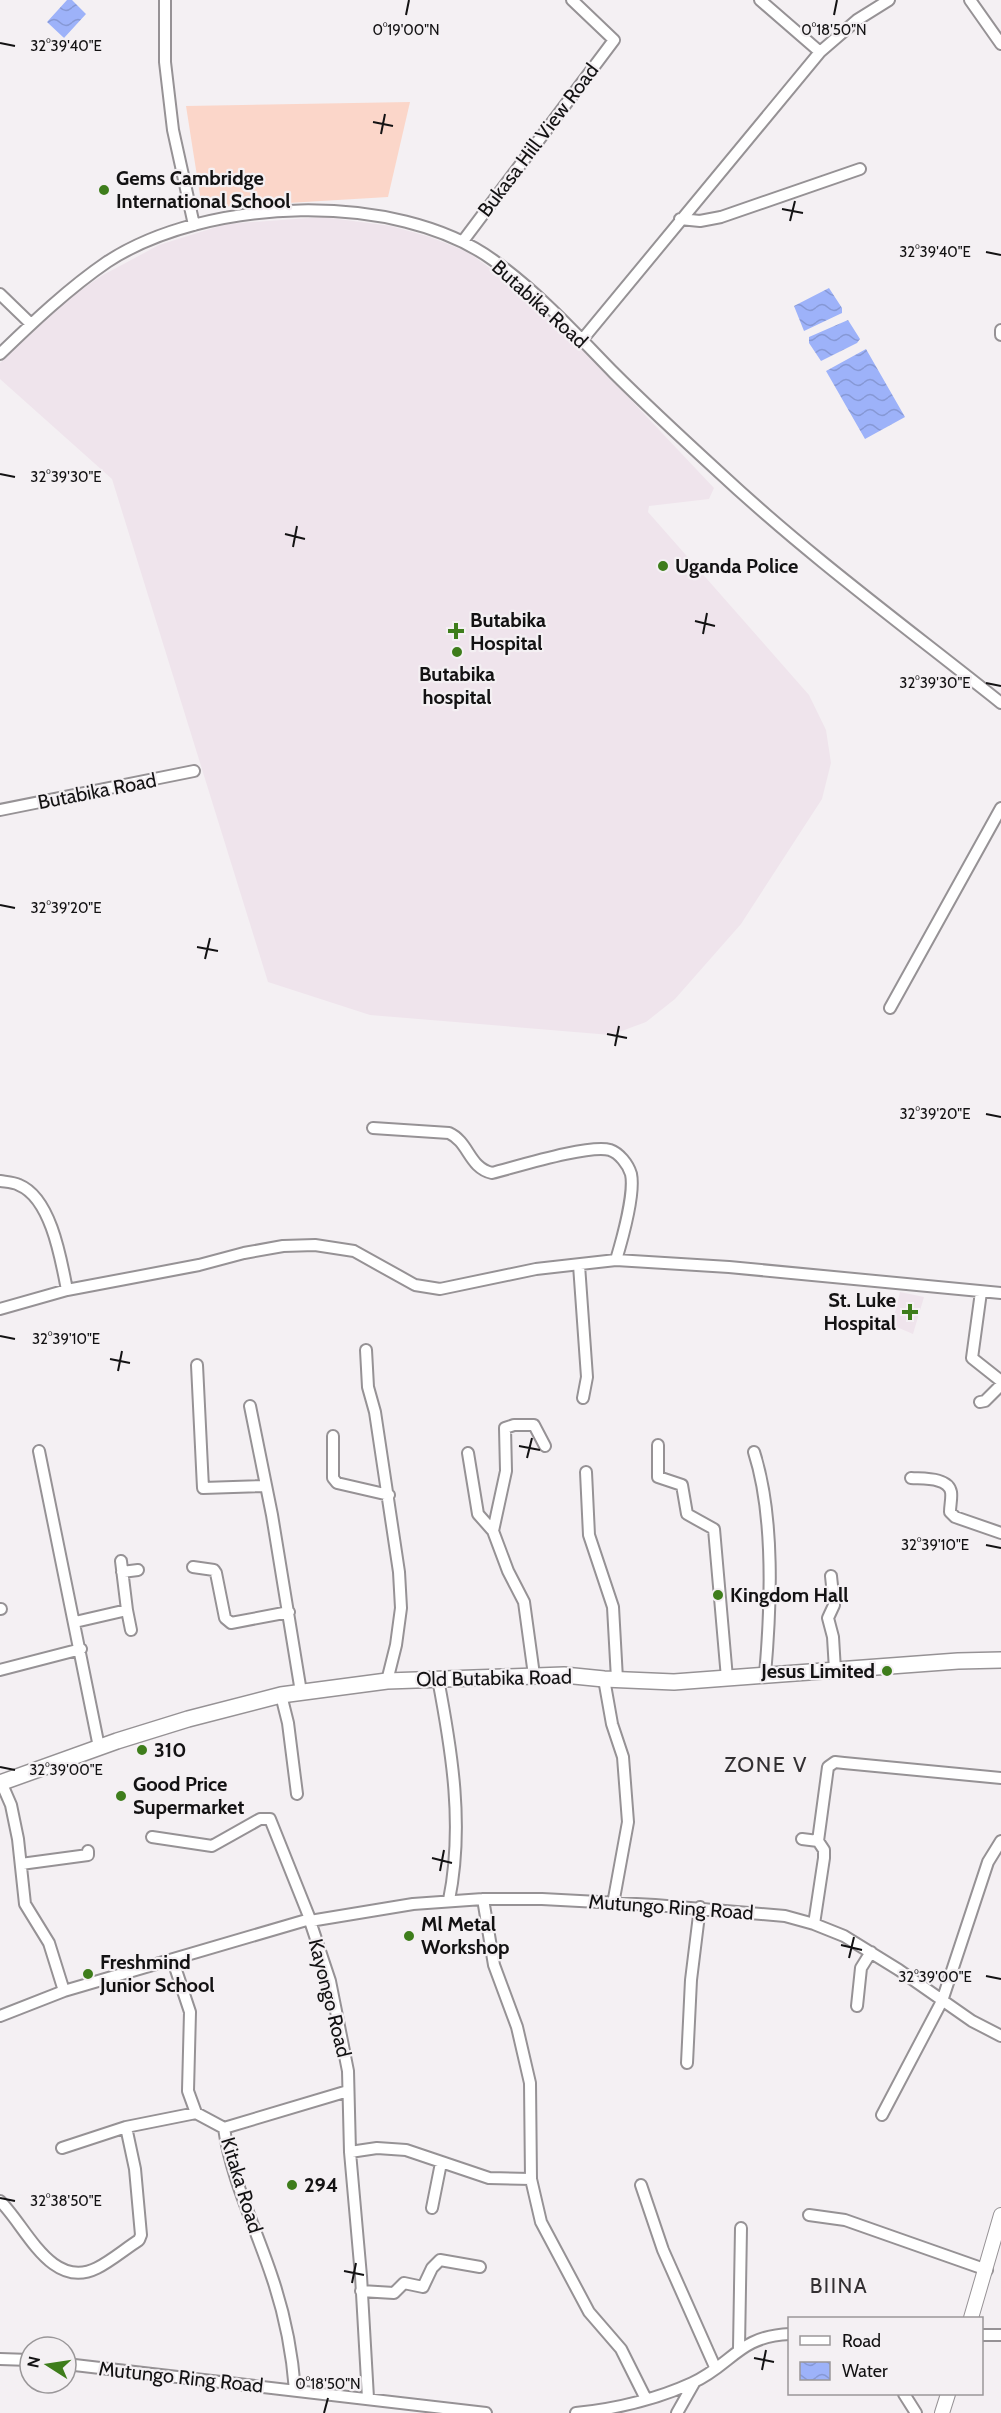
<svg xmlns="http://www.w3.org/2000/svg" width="1001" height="2413" font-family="Cabin,sans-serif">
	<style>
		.built { fill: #efe4ec }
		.garden { fill: #fbd6c9 }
		.water { fill: url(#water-waves) }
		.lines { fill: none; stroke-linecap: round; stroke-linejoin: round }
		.minor-casing { stroke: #969295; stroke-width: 14 }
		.tertiary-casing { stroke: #969295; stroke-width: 16 }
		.secondary-casing { stroke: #969295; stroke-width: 18 }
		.minor { stroke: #fff; stroke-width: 10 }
		.tertiary { stroke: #fff; stroke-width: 14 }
		.secondary { stroke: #fff; stroke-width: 15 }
		.ticks { fill: none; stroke: #131213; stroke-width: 2 }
		.poi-dot { fill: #3e7d1b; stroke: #f4f0f3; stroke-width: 2 }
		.labels { text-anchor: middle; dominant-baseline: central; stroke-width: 4.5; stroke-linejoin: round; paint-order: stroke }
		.street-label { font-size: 20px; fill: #131213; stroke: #f4f0f3 }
		.poi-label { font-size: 20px; font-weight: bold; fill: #131213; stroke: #f4f0f3; text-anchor: start }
		.neighbourhood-label { font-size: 21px; letter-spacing: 1.5px; fill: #333032; stroke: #f4f0f3 }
		.quarter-label { font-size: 22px; letter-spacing: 1.5px; fill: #333032; stroke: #f4f0f3 }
		.ticks-label { font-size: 15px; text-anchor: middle; fill: #131213; stroke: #f4f0f3; stroke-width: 4.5; stroke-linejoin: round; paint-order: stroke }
	</style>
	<defs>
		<pattern id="water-waves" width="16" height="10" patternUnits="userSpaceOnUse" patternTransform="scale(1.5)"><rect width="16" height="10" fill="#9db2f9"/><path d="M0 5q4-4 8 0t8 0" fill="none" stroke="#8698d5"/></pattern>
	</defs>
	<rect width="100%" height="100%" fill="#f4f0f3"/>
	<path class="built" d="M323,217l68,9 39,11 38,15 58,43 70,68 118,125 -5,11 -60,7 -1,6 161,183 17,35 5,33 -9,36 -81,125 -66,75 -29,23 -35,13 -241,-20 -102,-33 -156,-503 -112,-100v-16l70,-66 33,-22 56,-30 67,-21z
		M900,1292l24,5 -11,37 -21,-9z"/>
	<path class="garden" d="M410,102l-22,95 -186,11 -16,-102z"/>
	<path class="water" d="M67,0h5l14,14 -22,24 -17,-16z
		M829,288l13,20v5l-38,18 -10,-25z
		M848,320l12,19 -3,4 -36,18 -12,-18v-6z
		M866,349l39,68 -40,22 -39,-68z"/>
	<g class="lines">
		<defs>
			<path id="minor" d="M165,0v62l8,68 21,95
				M760,0l60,52
				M970,0l31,44
				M680,219l20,2 21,-4 139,-48
				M463,241l151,-201 -42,-40
				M0,294l31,30
				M1001,330v5
				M582,340l238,-288 37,-32 32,-20
				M0,354c33,-32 69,-66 107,-92 99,-65 289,-72 386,-2 45,32 82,73 121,113 35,35 71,68 107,101 88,82 186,154 280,229
				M0,810l194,-39
				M890,1008l111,-200
				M373,1128l76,5c20,9 20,35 43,40 24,-6 97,-29 118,-23 9,3 18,14 21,24 4,19 -9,66 -15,86
				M0,1181c6,1 13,1 19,4 32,13 42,74 48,105
				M579,1265l8,112 -4,21
				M981,1292l-9,66 29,23
				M0,1309l67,-19 132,-25 45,-12 39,-7 32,-1 39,6 61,34 25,4 96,-20 80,-9 113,7 272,26
				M366,1350l2,37 7,25 24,160 2,36 -5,37 -9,36
				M197,1365l6,123 62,-2
				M980,1402l5,-1 16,-16
				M250,1406l22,109 29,177
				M333,1436v42l4,5 52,12
				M658,1445v32l24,8 5,29 27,15 13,149
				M39,1451l60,296
				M754,1452c21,65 17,155 11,223
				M468,1453l10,61 15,17
				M586,1472l3,63 24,72 4,72
				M911,1478c12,1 37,-1 40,14 1,6 -1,13 -1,20l5,5 46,16
				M193,1567l21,3 2,3 9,45 6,5 58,-11
				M122,1572l16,-2
				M831,1576l3,29 -6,13 5,19 2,33
				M0,1609h1
				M127,1610l4,20
				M75,1622l52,-12 -6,-49
				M0,1670l81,-21
				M534,1675l-10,-73 -16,-31 -15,-40 13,-60 -1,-43 9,-3h20l11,21
				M438,1679c14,73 26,147 11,221
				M604,1679l8,45 11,33 5,65 -15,82
				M281,1695l7,28 9,71
				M1,1782l10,23 7,34 7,65 24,39 15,48
				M152,1837l60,9 48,-27h10l40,100
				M802,1839l16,2
				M21,1864l67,-9v-4
				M483,1899l11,66 23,62 13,56 1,96 10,43 48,90 32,37 25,50
				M310,1921l20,60 18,90 2,81 11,124 7,122
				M814,1924l10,-66v-8l-6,-9 10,-74 7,-5 9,1 157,15
				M173,1961l17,51 -2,79 8,22 28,15c7,51 32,100 48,149 13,38 20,74 23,113
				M857,2006l4,-38 10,-16
				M0,2016l64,-25 246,-72v2l103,-17 70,-5h59l113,6 130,11 29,8 30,12 55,34 73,51 29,15
				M687,2063l4,-83 9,-73
				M882,2115l60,-114 46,-139 13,-21
				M224,2128l124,-37
				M62,2148l64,-21
				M350,2152l27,-4 29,2 83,28 42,1
				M641,2185l22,65 52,117
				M0,2201c26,25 51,90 97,67 14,-7 28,-19 42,-28l2,-5 -6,-66 -9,-42 70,-14
				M432,2208l9,-45
				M809,2215l36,5 142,50
				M361,2291l33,2 10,-10 19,4 9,-19 8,-8 40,7
				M982,2335h19
				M739,2348l2,-120
				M0,2359l30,1
				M66,2364l420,49
				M904,2394l12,19
				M576,2413c38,-4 81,-14 116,-30 40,-18 46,-47 98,-49
				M677,2413l17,-30"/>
			<path id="tertiary" d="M971,2318l30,-103
				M942,2413l6,-19"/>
			<path id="secondary" d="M0,1783l117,-42 71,-22 93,-24 106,-14 177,-6 40,4 70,3 284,-21 43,-1"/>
		</defs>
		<use href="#minor" class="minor-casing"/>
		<use href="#tertiary" class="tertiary-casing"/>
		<use href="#secondary" class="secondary-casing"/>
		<use href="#minor" class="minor"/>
		<use href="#tertiary" class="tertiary"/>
		<use href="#secondary" class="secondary"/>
	</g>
	<path class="ticks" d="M406,15l3,-15M834,15l3,-15M0,43l15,3M373,122l20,4M381,134l4,-20M782,209l21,4M790,221l5,-20M986,252l15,3M0,474l15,3M285,534l20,5M293,547l4,-21M695,621l20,5M703,634l4,-21M986,683l15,3M0,905l15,3M197,947l21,4M205,959l5,-21M607,1034l20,4M615,1046l4,-20M986,1114l15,3M0,1336l15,3M110,1359l20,4M118,1371l4,-20M519,1446l21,4M527,1458l5,-20M986,1545l15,3M0,1767l15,3M432,1858l20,5M440,1871l4,-21M841,1945l21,5M849,1958l5,-21M986,1976l15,3M0,2198l15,3M344,2271l20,4M352,2283l4,-20M754,2358l20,4M762,2370l4,-20M324,2413l4,-15"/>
	<g class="poi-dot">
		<circle cx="104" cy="190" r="6"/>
		<circle cx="663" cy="566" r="6"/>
		<path d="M453 622h6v6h6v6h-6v6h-6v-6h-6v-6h6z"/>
		<circle cx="457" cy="652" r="6"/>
		<path d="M907 1303h6v6h6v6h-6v6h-6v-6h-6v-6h6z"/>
		<circle cx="718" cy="1595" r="6"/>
		<circle cx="887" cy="1671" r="6"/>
		<circle cx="142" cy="1750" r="6"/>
		<circle cx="121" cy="1796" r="6"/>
		<circle cx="409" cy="1936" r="6"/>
		<circle cx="88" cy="1974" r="6"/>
		<circle cx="292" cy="2185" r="6"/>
	</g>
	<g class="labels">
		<g class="street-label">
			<text transform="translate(538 140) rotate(-53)">Bukasa Hill View Road</text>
			<text transform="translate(540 304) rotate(42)">Butabika Road</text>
			<text transform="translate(97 791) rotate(-11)">Butabika Road</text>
			<text transform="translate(494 1678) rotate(-1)">Old Butabika Road</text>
			<text transform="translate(671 1907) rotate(4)">Mutungo Ring Road</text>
			<text transform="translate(330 1998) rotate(76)">Kayongo Road</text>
			<text transform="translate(242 2185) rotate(73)">Kitaka Road</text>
			<text transform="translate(181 2377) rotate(6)">Mutungo Ring Road</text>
		</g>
		<g class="poi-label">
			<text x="116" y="178">Gems Cambridge<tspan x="116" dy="23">International School</tspan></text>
			<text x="675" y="566">Uganda Police</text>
			<text x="470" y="620">Butabika<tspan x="470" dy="23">Hospital</tspan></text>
			<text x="457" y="674" text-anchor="middle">Butabika<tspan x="457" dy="23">hospital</tspan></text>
			<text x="896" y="1300" text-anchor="end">St. Luke<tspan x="896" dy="23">Hospital</tspan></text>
			<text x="730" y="1595">Kingdom Hall</text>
			<text x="875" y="1671" text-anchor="end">Jesus Limited</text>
			<text x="154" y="1750">310</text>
			<text x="133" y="1784">Good Price<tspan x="133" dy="23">Supermarket</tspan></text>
			<text x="421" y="1924">Ml Metal<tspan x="421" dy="23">Workshop</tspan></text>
			<text x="100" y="1962">Freshmind<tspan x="100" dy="23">Junior School</tspan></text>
			<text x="304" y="2185">294</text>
		</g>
		<g class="neighbourhood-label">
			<text x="839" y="2285">BIINA</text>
		</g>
		<g class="quarter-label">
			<text x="766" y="1764">ZONE V</text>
		</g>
	</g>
	<g class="ticks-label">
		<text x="406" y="35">0°19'00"N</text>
		<text x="834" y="35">0°18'50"N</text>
		<text x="66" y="51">32°39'40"E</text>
		<text x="935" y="257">32°39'40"E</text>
		<text x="66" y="482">32°39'30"E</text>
		<text x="935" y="688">32°39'30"E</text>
		<text x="66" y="913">32°39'20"E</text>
		<text x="935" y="1119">32°39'20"E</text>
		<text x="66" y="1344">32°39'10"E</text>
		<text x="935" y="1550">32°39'10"E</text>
		<text x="66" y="1775">32°39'00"E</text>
		<text x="935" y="1982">32°39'00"E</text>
		<text x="66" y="2206">32°38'50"E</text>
		<text x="328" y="2389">0°18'50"N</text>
	</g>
	<rect x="788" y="2317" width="195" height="78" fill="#f4f0f3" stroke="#9a9799" stroke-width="1.5"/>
	<rect x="800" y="2336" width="30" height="9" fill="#ffffff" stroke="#9a9799" stroke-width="1.5"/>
	<text x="842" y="2347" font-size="18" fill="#131213">Road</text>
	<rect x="800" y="2362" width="30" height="18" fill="url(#water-waves)" stroke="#9a9799" stroke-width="1.5"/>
	<text x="842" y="2377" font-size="18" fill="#131213">Water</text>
	<g transform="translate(48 2365) rotate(282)"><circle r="28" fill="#f4f0f3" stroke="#9a9799" stroke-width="1.5"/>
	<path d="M0-4.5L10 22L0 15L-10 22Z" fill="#3e7d1b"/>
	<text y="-9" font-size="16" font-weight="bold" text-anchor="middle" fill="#131213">N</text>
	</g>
</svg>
